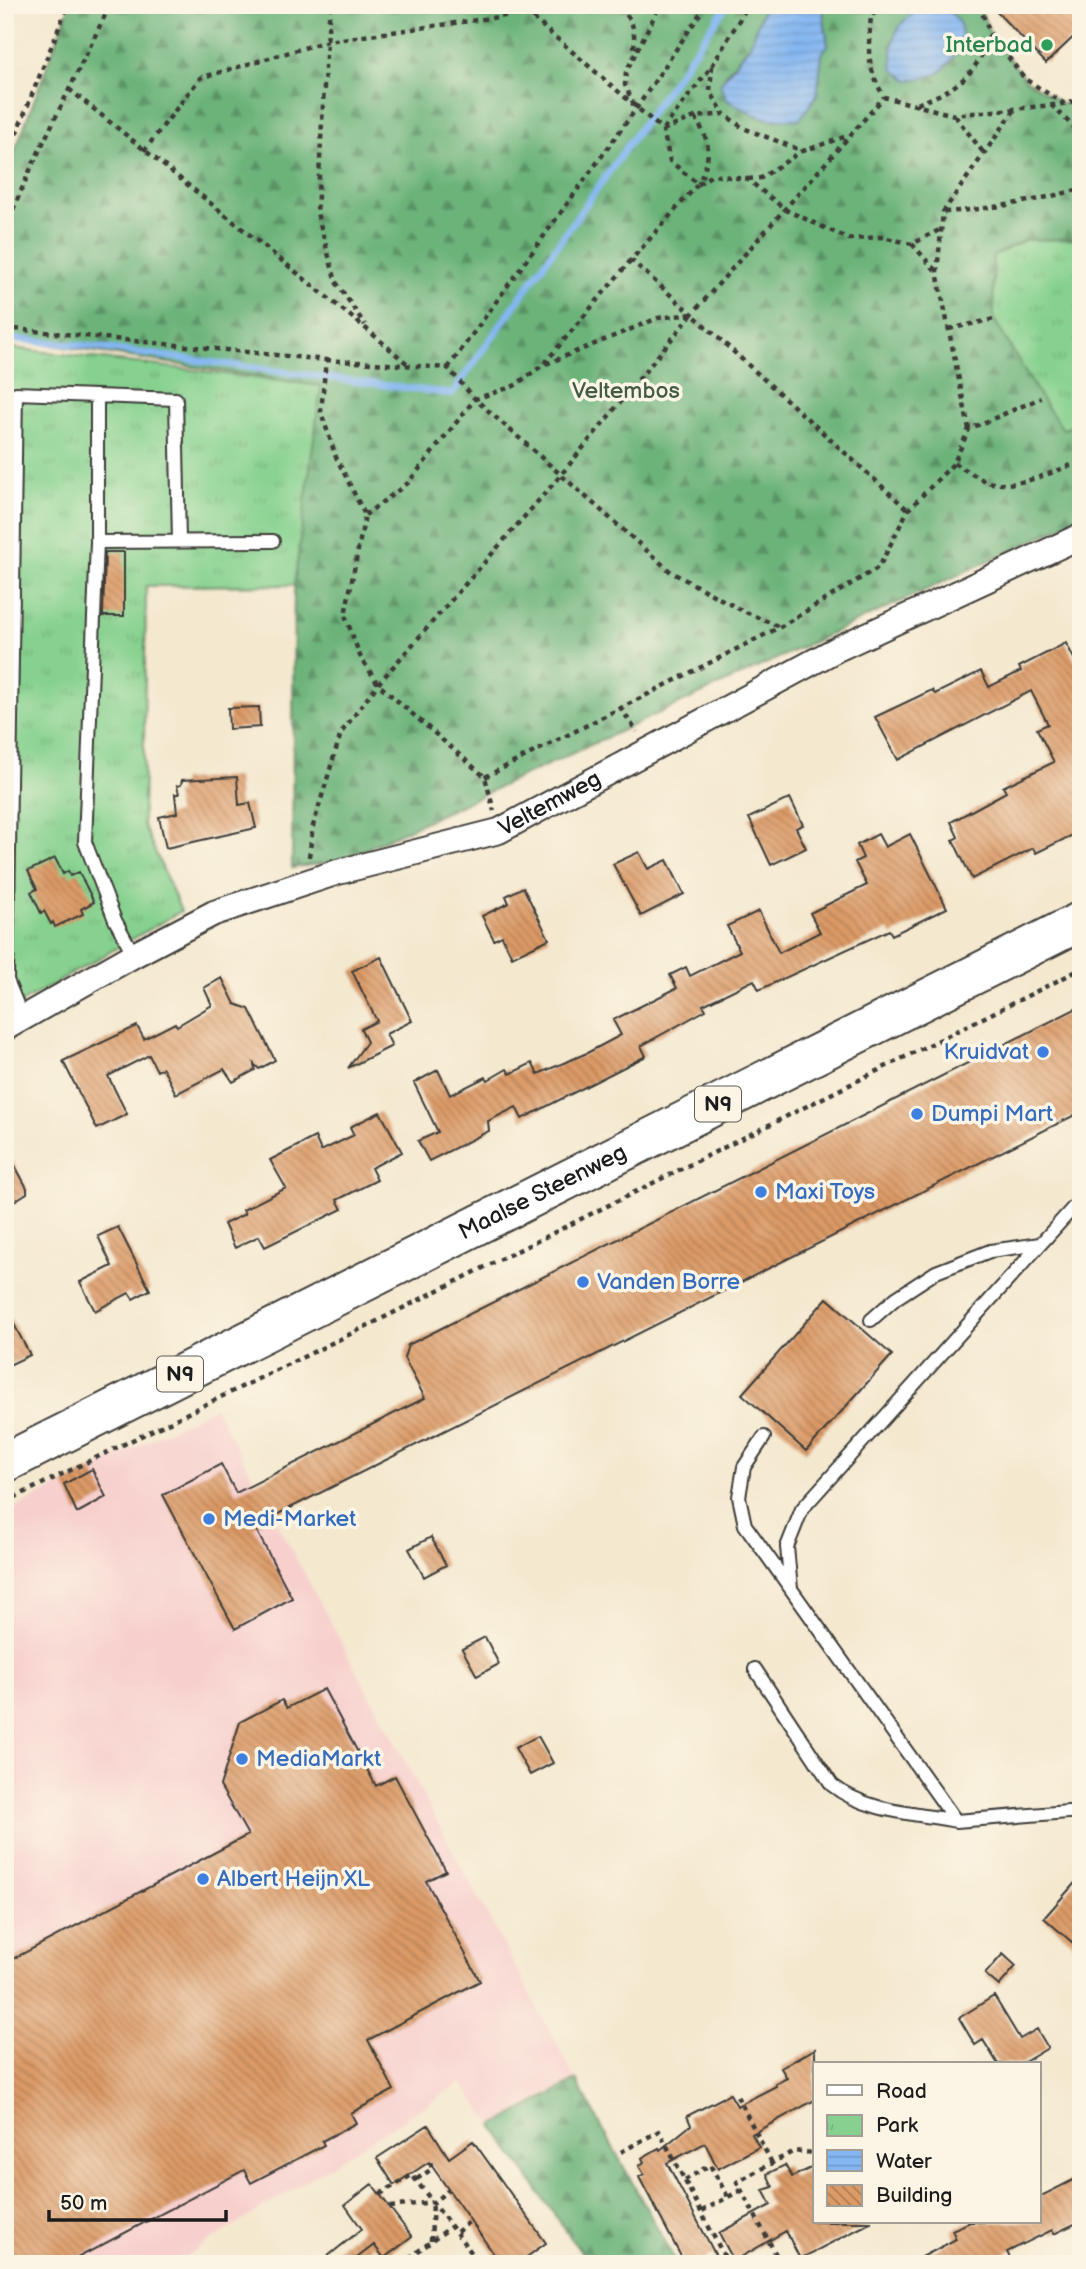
<svg xmlns="http://www.w3.org/2000/svg" width="1086" height="2269" font-family="'Balsamiq Sans',sans-serif">
	<style>
		.built { fill: #f7d0ce }
		.forest { fill: url(#forest-firs); stroke: #44684b; stroke-width: 2 }
		.park { fill: url(#park-tufts); stroke: #517656; stroke-width: 2 }
		.water { fill: url(#water-rules); stroke: #506986; stroke-width: 2 }
		.lines { fill: none; stroke-linecap: round; stroke-linejoin: round }
		.stream { stroke: #84b6f1; stroke-width: 7 }
		.building { fill: url(#building-back-hatch) }
		.service-casing { stroke: #3c3b37; stroke-width: 16 }
		.minor-casing { stroke: #3c3b37; stroke-width: 28 }
		.primary-casing { stroke: #3c3b37; stroke-width: 42 }
		.path { stroke: #3c3b37; stroke-width: 4.5; stroke-dasharray: 5 5; stroke-linecap: butt }
		.service { stroke: #fff; stroke-width: 12 }
		.minor { stroke: #fff; stroke-width: 24 }
		.primary { stroke: #fff; stroke-width: 38 }
		.leisure-dot { fill: #2e9e5b; stroke: #fcf5e5; stroke-width: 2.5 }
		.shop-dot { fill: #3f7fe0; stroke: #fcf5e5; stroke-width: 2.5 }
		.labels { text-anchor: middle; dominant-baseline: central; stroke-width: 7; stroke-linejoin: round; paint-order: stroke }
		.shield { fill: #fcf5e5; stroke: #5f5d58; stroke-width: 2 }
		.shield-label { font-size: 21px; font-weight: bold; fill: #1c1c1c }
		.leisure-label { font-size: 23px; fill: #27864d; stroke: #fcf5e5; text-anchor: end }
		.park-label { font-size: 23px; fill: #415b44; stroke: #fcf5e5 }
		.street-label { font-size: 23px; fill: #1c1c1c; stroke: #fcf5e5 }
		.shop-label { font-size: 23px; fill: #366cbe; stroke: #fcf5e5; text-anchor: start }
	</style>
	<defs>
		<pattern id="forest-firs" width="22" height="20" patternUnits="userSpaceOnUse" patternTransform="scale(1.75)"><rect width="22" height="20" fill="#6cb37a"/><path d="M5 1l3.5 6h-7zM16 11l3.5 6h-7z" fill="#589163"/></pattern>
		<pattern id="park-tufts" width="24" height="20" patternUnits="userSpaceOnUse" patternTransform="scale(1.75)"><rect width="24" height="20" fill="#86d18f"/><path d="M3 7l-1-3M5 7V3M7 7l1-3M15 17l-1-3M17 17v-4M19 17l1-3" fill="none" stroke="#73b37b"/></pattern>
		<pattern id="water-rules" width="6" height="5" patternUnits="userSpaceOnUse" patternTransform="scale(1.75)"><rect width="6" height="5" fill="#84b6f1"/><path d="M0 2.5h6" fill="none" stroke="#719cce"/></pattern>
		<pattern id="building-back-hatch" width="6" height="6" patternUnits="userSpaceOnUse" patternTransform="scale(1.75)"><rect width="6" height="6" fill="#dc9a66"/><path d="M-1 5l2 2M0 0l6 6M5-1l2 2" fill="none" stroke="#b27d53"/></pattern>
	</defs>
	<rect width="100%" height="100%" fill="#fcf5e5"/>
	<filter id="ink" filterUnits="userSpaceOnUse"><feTurbulence type="fractalNoise" baseFrequency=".0143" numOctaves="2"/><feDisplacementMap in="SourceGraphic" scale="14" xChannelSelector="R" yChannelSelector="G"/><feConvolveMatrix kernelMatrix="1 2 1 2 8 2 1 2 1" color-interpolation-filters="sRGB"/></filter>
	<filter id="wash" filterUnits="userSpaceOnUse"><feTurbulence type="fractalNoise" baseFrequency=".00686" numOctaves="4" result="noise"/><feDisplacementMap in="SourceGraphic" scale="28" xChannelSelector="R" yChannelSelector="G"/><feGaussianBlur stdDeviation="1.57" result="paint"/><feColorMatrix in="noise" values="0 0 0 0 0 0 0 0 0 0 0 0 0 0 0 0 0 1.4 0 .05"/><feComposite in="paint" operator="in"/></filter>
	<g filter="url(#wash)">
		<rect width="100%" height="100%" fill="#f4e8cf"/>
		<path class="built" d="M215,1407l361,673 -83,46 -32,-43 -287,181h-169v-751z"/>
		<path class="forest" d="M70,5h695l-15,40 -25,30 2,25 28,15 17,5 45,-25 5,-42 6,-8 -5,-32 4,-8h152l11,28 35,46 38,25 18,-5v140l-56,1 -32,16 1,63 47,79 22,30 18,-5v95l-739,342 -50,8 2,-283 26,-199 -315,-48v-161z
			M576,2080l101,184h-88l-96,-138z"/>
		<path class="park" d="M1081,239v184l-18,6 -22,-31 -47,-79 -1,-63 32,-16z
			M5,347l316,39 -27,199 -148,1 -3,238 38,87 -176,101z"/>
		<path class="water" d="M765,5h62l-4,8 5,32 -6,8 -5,42 -17,24 -28,1 -17,-5 -28,-15 -7,-16 30,-39z
			M939,6c26,11 29,32 12,54 -3,4 -6,9 -11,12 -9,6 -21,7 -32,8l-15,-11c-5,-36 8,-58 46,-63z"/>
		<g class="lines">
			<path class="stream" d="M5,338l82,8 365,48 275,-389"/>
		</g>
		<g id="blocks">
			<path class="building" d="M990,5h91v25l-35,33z
				M105,552h19v64h-21z
				M1066,643l15,29v159l-45,22 -3,-5 -61,31 -19,-39 5,-3 -7,-15 55,-30 -3,-5 51,-25 -17,-33 11,-5 -17,-33 -133,69 -23,-43 57,-27 3,4 46,-23 8,16 32,-16 -2,-4z
				M259,707l1,20 -31,2 -1,-21z
				M237,777l2,28 11,-2 6,25 -90,20 -7,-31 18,-4 -2,-19h4l-2,-8 4,-1 1,-5z
				M790,798l13,27 -7,3 10,20 -35,17 -22,-47z
				M878,834l7,13 25,-13 37,74 -55,27 -3,-5 -130,60 -5,-10 -51,25 3,5 -65,36 5,10 -124,63 -6,-12 -28,14 1,10 -60,30 -11,-20 20,-9 -24,-49 24,-13 12,25 36,-18 2,3 19,-11 3,5 22,-11 6,11 49,-21 34,-18 -8,-15 64,-32 -7,-13 16,-8 4,9 50,-25 -13,-25 32,-15 20,42 41,-21 -10,-19 57,-28 -12,-23 8,-4 -6,-13z
				M639,852l9,17 19,-9 17,34 -43,22 -28,-52z
				M55,858l8,16 5,-3 2,5 9,-4 15,30 -13,7 2,5 -28,13 -2,-5 -2,2 -7,-13 -3,2 -10,-21 6,-3 -9,-18z
				M523,887l26,52 -37,18 -10,-21 -8,4 -12,-24 27,-13 -3,-7z
				M381,957l31,64 -26,13 6,12 -44,22 19,-26 -6,-13 16,-8 -25,-50z
				M222,978l13,26 14,5 26,51 -16,9 -5,-5 1,6 -22,12 -9,-13 -48,25 -13,-26 -6,3 -8,-16 -41,21 19,38 -30,15 -34,-68 74,-35 7,13 31,-16 2,3 35,-21 -8,-17z
				M1081,1006v106l-827,414 38,72 -57,31 -72,-134 58,-31 15,29 189,-95 -21,-40 4,-13z
				M380,1112l22,40 -31,16 6,12 -40,20 5,9 -77,38 -6,-11 -24,12 -11,-24 21,-10 -2,-4 43,-22 -16,-28 45,-23 6,14 33,-16 -4,-8z
				M5,1147l22,41v5l-22,14z
				M118,1227l32,63 -17,9 -4,-6 -34,18 -15,-29 32,-16 -14,-30z
				M827,1298l65,57 -86,96 -64,-57z
				M5,1307l25,48 -25,12z
				M92,1469l14,28 -29,16 -13,-29z
				M431,1537l15,28 -22,12 -15,-28z
				M485,1637l14,27 -22,12 -15,-27z
				M324,1689l52,97 19,-10 51,95 -20,10 54,100 -112,59 26,50 -43,23 5,10 -34,18 2,4 -73,38 -7,-13 -178,94h-61v-301l243,-128 -28,-49 20,-64 42,-22 5,8z
				M538,1736l15,27 -23,12 -15,-27z
				M1081,1876v74l-37,-32z
				M1003,1954l13,12 -17,20 -14,-12z
				M994,1996l26,43 17,-10 11,19 -27,16h-23l-15,-24 -8,5 -16,-27z
				M815,2049v51l-63,34 7,13 -41,22 -13,-26 -38,20 48,91 -18,10h-12l-46,-87 5,-3 -5,-8 5,-4 -2,-4 17,-10 1,2 31,-25 -4,-9 43,-22 7,12 39,-20 -1,-2 12,-6 -6,-10z
				M428,2125l21,33 24,-17 73,102 -29,21h-16l-72,-102 -35,23 -17,-27z
				M785,2165l7,12 23,-11v56h57l-72,37 -14,-28 -52,30 -15,-28 52,-28 -8,-15 10,-3 -6,-13z
				M1075,2179l6,10v32l-27,13 -2,-4 -45,22 6,12h-104l47,-25 -4,-9 18,-8h69v-25z
				M372,2184l40,53 -28,21 -10,-13 -25,19h-31l44,-35 -17,-24z"/>
		</g>
	</g>
	<g filter="url(#ink)">
		<use href="#blocks" fill-opacity="0" stroke="#3c3b37" stroke-width="2"/>
		<g class="lines">
			<defs>
				<path id="service" d="M97,542v-146
					M134,955l-19,-35 -30,-78 12,-300 176,-1
					M23,1019l-16,-39 9,-587 160,6 3,142
					M1081,1199l-279,310 -15,38 4,42 165,232 125,-10
					M871,1320l25,-22 40,-26 54,-21 50,-7
					M764,1437l-20,30 -5,30 6,28 46,64
					M755,1669l77,116c34,27 82,28 124,36"/>
				<g id="minor">
					<path id="s1" d="M5,1028l129,-73 80,-42 124,-41 161,-41 340,-183 242,-112"/>
				</g>
				<g id="primary">
					<path id="s2" d="M5,1463l1076,-542"/>
				</g>
			</defs>
			<use href="#service" class="service-casing"/>
			<use href="#minor" class="minor-casing"/>
			<use href="#primary" class="primary-casing"/>
			<path class="path" d="M330,5l-5,63 -8,145 19,69 29,43
				M518,5l145,125 7,31 28,23 -67,76 61,54 192,-217
				M884,5l-13,11c-3,36 -5,49 13,81l70,18 109,-11 18,-4
				M979,5l11,28 35,46 38,24
				M619,8c15,11 16,23 15,41
				M712,66l-2,25 14,23
				M69,89l300,242 41,35
				M917,104c40,-15 60,-29 73,-70
				M634,105l-9,-20 1,-13 34,-67
				M1051,105l30,29
				M955,116l28,36
				M695,117c17,28 16,37 4,66
				M663,129l49,-63 36,-61
				M663,130l32,-13 29,-3 19,14 60,23 44,-15
				M144,151l56,-73 128,-37 198,-28 60,-6 62,-2
				M5,162l63,-157
				M748,179l13,-1 41,-27
				M698,184l14,-9 35,4 39,31 63,29 34,-2 29,7 29,-15
				M944,212c49,-3 90,-11 137,-23
				M5,228l26,-60 79,-163
				M912,244l25,28
				M631,260l-88,105 -29,21 -39,13 196,173 70,38 39,17
				M5,328l321,32 -5,52 15,45 29,58 -20,100 15,41 18,28 107,93 9,34
				M949,329l45,-10
				M326,360l122,8 27,31 -67,84 -43,32
				M546,364l112,-46 34,-4 216,196
				M448,368l188,-259 70,-104
				M969,429l-32,-157 6,-60 73,-104
				M954,463c10,6 23,15 34,19 28,8 68,-11 93,-21
				M620,707l17,25
				M485,777l295,-150 99,-60 29,-57 46,-47 15,-34 72,-31
				M309,857l4,-31 28,-93 37,-49 182,-208 132,-162
				M5,1502l368,-179 708,-354
				M737,2096l35,67
				M621,2152l38,-21 66,127
				M417,2179l15,-10 -2,-8
				M685,2180l25,-15 18,32
				M380,2194l32,-19 68,89
				M390,2207l43,-5 16,-12
				M702,2211l39,-21
				M457,2232l14,-12
				M431,2241l2,-39
				M401,2264l51,-38
				M490,2264l5,-9
				M781,2264l-44,-82 57,-31 21,2"/>
			<use href="#service" class="service"/>
			<use href="#minor" class="minor"/>
			<use href="#primary" class="primary"/>
		</g>
	</g>
	<circle class="leisure-dot" cx="1047" cy="45" r="7"/>
	<g class="shop-dot">
		<circle cx="1043" cy="1052" r="7"/>
		<circle cx="917" cy="1114" r="7"/>
		<circle cx="761" cy="1192" r="7"/>
		<circle cx="583" cy="1282" r="7"/>
		<circle cx="209" cy="1519" r="7"/>
		<circle cx="242" cy="1759" r="7"/>
		<circle cx="203" cy="1879" r="7"/>
	</g>
	<g class="labels">
		<g class="shield">
			<rect x="695" y="1086.5" width="46" height="35" rx="5"/>
			<rect x="157" y="1356.5" width="46" height="35" rx="5"/>
		</g>
		<g class="shield-label">
			<text x="718" y="1104">N9</text>
			<text x="180" y="1374">N9</text>
		</g>
		<g class="leisure-label">
			<text x="1033" y="45">Interbad</text>
		</g>
		<g class="park-label">
			<text x="626" y="391">Veltembos</text>
		</g>
		<g class="street-label">
			<text stroke="none"><textPath href="#s1" startOffset="593">Veltemweg</textPath></text>
			<text stroke="none"><textPath href="#s2" startOffset="602">Maalse Steenweg</textPath></text>
		</g>
		<g class="shop-label">
			<text x="1029" y="1052" text-anchor="end">Kruidvat</text>
			<text x="931" y="1114">Dumpi Mart</text>
			<text x="775" y="1192">Maxi Toys</text>
			<text x="597" y="1282">Vanden Borre</text>
			<text x="223" y="1519">Medi-Market</text>
			<text x="256" y="1759">MediaMarkt</text>
			<text x="217" y="1879">Albert Heijn XL</text>
		</g>
	</g>
	<rect width="1086" height="2269" fill="none" stroke="#fcf5e5" stroke-width="28"/>
	<rect x="813" y="2062" width="228" height="161" fill="#fcf5e5" stroke="#a29e95" stroke-width="2"/>
	<rect x="827" y="2085" width="35" height="10" fill="#ffffff" stroke="#a29e95" stroke-width="2"/>
	<text x="876" y="2098" font-size="21" fill="#1c1c1c">Road</text>
	<rect x="827" y="2115" width="35" height="21" fill="url(#park-tufts)" stroke="#a29e95" stroke-width="2"/>
	<text x="876" y="2132" font-size="21" fill="#1c1c1c">Park</text>
	<rect x="827" y="2150" width="35" height="21" fill="url(#water-rules)" stroke="#a29e95" stroke-width="2"/>
	<text x="876" y="2168" font-size="21" fill="#1c1c1c">Water</text>
	<rect x="827" y="2185" width="35" height="21" fill="url(#building-back-hatch)" stroke="#a29e95" stroke-width="2"/>
	<text x="876" y="2202" font-size="21" fill="#1c1c1c">Building</text>
	<path d="M49 2210v10h177v-10" fill="none" stroke="#1c1c1c" stroke-width="3.5"/>
	<text x="60" y="2210" font-size="21" fill="#1c1c1c" stroke="#fcf5e5" stroke-width="5" paint-order="stroke">50 m</text>
</svg>
